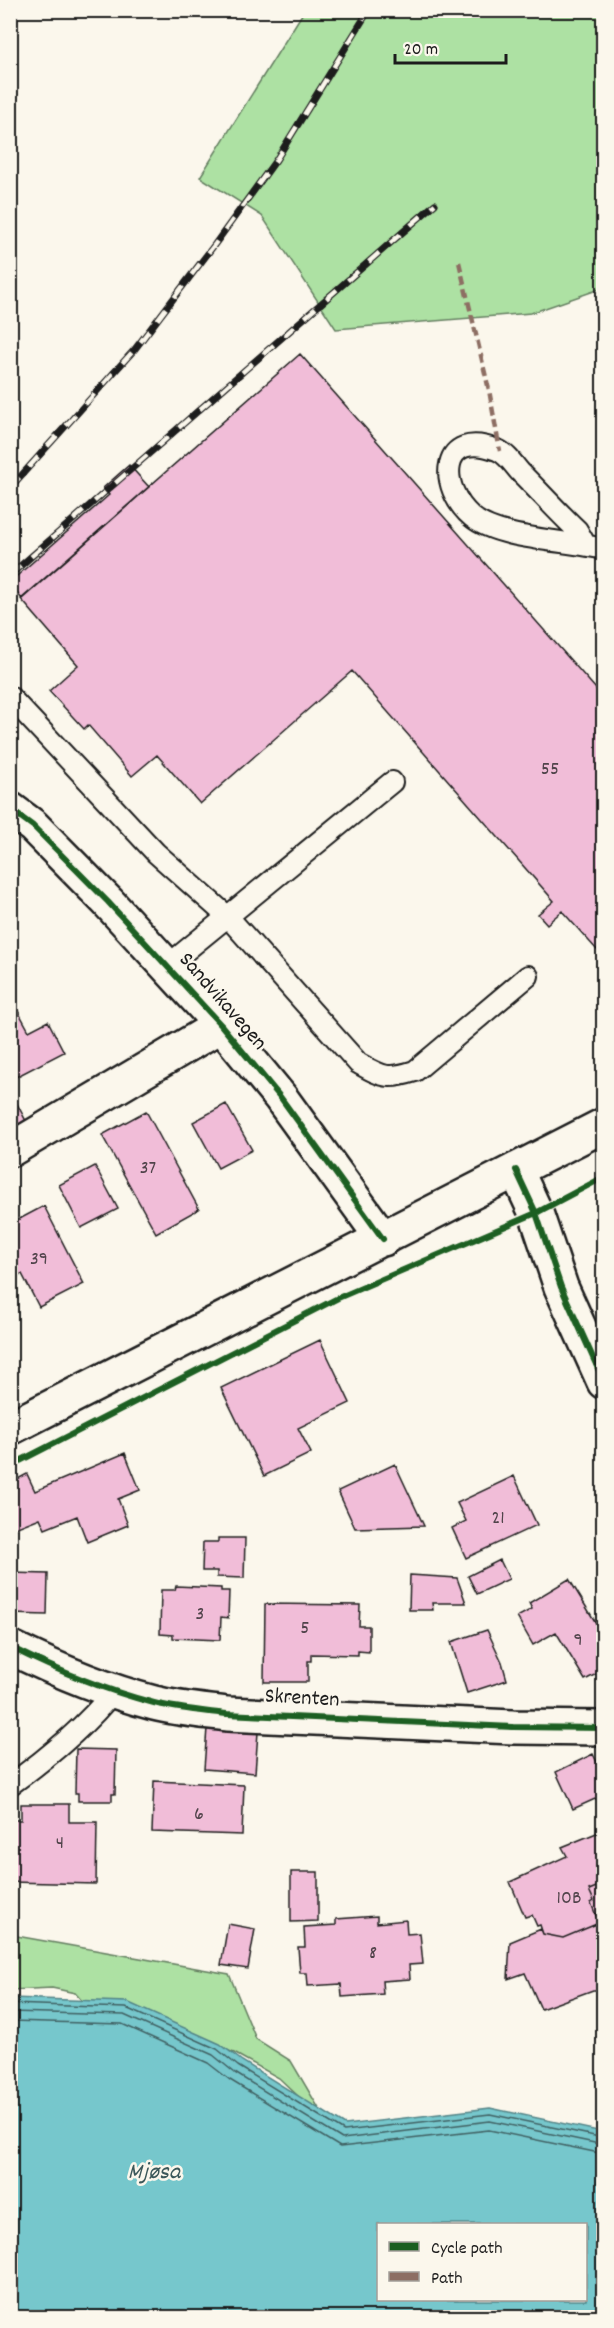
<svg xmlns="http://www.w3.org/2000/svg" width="614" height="2328" font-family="Dekko,sans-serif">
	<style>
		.green { fill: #ade1a3; stroke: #647e60; stroke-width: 1.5 }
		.water { fill: #76c7cc; stroke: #528386; stroke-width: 1.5; fill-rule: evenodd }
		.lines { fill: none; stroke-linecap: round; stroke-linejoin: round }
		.shore { stroke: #406062; stroke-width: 1.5 }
		.building { fill: #f1bdd8; stroke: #1c1c1c; stroke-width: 1.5 }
		.service-casing { stroke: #1c1c1c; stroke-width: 24 }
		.minor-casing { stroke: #1c1c1c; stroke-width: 38 }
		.secondary-casing { stroke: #1c1c1c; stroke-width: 38 }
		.service { stroke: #fbf7ec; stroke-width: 20 }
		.minor { stroke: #fbf7ec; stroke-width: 33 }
		.secondary { stroke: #fbf7ec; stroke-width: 33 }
		.rail-casing { stroke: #1c1c1c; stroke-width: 7 }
		.rail { stroke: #fbf7ec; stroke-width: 4.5; stroke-dasharray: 14; stroke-linecap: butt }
		.quiet { stroke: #8d6e63; stroke-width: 4.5; stroke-dasharray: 9 4.5; stroke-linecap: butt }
		.cycleway-casing { stroke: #fbf7ec; stroke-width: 10 }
		.cycleway { stroke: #1b5e20; stroke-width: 6 }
		.labels { text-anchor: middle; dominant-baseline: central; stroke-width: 5; stroke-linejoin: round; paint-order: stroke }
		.number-label { font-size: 20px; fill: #51444b }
		.street-label { font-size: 22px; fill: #1c1c1c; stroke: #fbf7ec }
		.water-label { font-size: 24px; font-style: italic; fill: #3c585a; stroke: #fbf7ec }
	</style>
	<rect width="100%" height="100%" fill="#fbf7ec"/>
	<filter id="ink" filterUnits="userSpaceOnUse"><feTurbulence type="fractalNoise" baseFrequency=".0167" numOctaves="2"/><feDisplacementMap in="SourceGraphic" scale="12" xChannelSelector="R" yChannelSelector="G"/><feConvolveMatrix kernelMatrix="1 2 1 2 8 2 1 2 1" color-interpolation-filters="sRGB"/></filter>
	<g filter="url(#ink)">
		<path class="green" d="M304,11h299v277l-72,25 -195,16 -74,-113 -62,-39z
			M11,1935l218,39 27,65 35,22 30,51 -5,9 -17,-24 -20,-19 -45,-25 -84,-35 -66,-15 -9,-10 -23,-5 -41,2z"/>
		<path class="water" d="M11,1998l116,4 93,42 22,17 103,64 145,-17 113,24v185h-592zM378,2224h208v76h-208z"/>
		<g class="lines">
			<path class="shore" d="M10,2004l116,4 91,41 21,17 106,65 146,-17 114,24
				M10,2012l114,3 89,40 22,18 107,66 148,-18 114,24
				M10,2021l112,3 86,39 22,17 110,67 149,-17 115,24"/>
		</g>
		<path class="building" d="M300,354l304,344v246l-7,6 -35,-39 -15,13 -9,-10 16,-13 -202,-230 -152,133 -43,-49 -25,21 -44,-51 -4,4 -35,-38 29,-26 -57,-66z
			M129,465l20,22 -127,112 -12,-14v-3l99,-87 -6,-7z
			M12,1000l17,31 19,-10 16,31 -54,28z
			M12,1094l16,31 -18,8v-38z
			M226,1104l26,46 -34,18 -25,-46z
			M146,1111l53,98 -43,24 -54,-98z
			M95,1166l23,43 -37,19 -22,-43z
			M44,1206l40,78 -45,23 -17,-33 -6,2 -6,-10v-42z
			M320,1340l30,63 -52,25 13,25 -47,23 -43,-88z
			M125,1453l15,37 -22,9 10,26 -41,17 -10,-26 -32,13 -5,-11 -30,12v-47l17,-9 8,17z
			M395,1464l29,62 -69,2 -17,-37z
			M514,1476l23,49 -71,33 -14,-30 14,-7 -9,-18z
			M218,1538h27l-1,40 -27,-1v-6h-15l1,-29h15z
			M500,1560l9,19 -32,15 -9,-18z
			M10,1573l38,1 -1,41 -37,-1z
			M410,1575l47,3 9,25h-34l1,7h-24z
			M569,1579l35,57v34l-19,10 -29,-48 -23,13 -16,-28 15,-8 -3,-6z
			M176,1586l45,2v3h8l-1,27 -7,-1 -1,23 -47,-2v-3l-13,-1 1,-44h14z
			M265,1604l95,1 -1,21h10v26l-11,-1v4l-47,-1v7h-3v21h-44z
			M487,1630l15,32 5,18 -40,13 -16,-51z
			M207,1728l51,4 -3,41 -51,-4z
			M76,1749l40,1 -1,44h-3v7h-34v-8h-3z
			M593,1754l11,22v19l-31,14 -17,-37z
			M154,1781l90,4 -2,50 -90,-3z
			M21,1804h48v18h28l-1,62 -86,-2v-62h11z
			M599,1832l5,10v42l-15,6 5,11 -3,2 8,20 -36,15 -20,-4 -3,-9 -3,1 -5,-11 -7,2 -15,-35 57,-26 -5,-9z
			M291,1872h27v49l-27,1z
			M604,1884v106h-11l-52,19 -16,-36 -17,6 2,-37 31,-13 2,5 20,4 36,-15 -8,-20 3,-2 -5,-11z
			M377,1916v7l29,-3 1,14 13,-1 3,31 -14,1 1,14 -28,2 1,13 -41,3 -1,-13 -33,2 -1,-13h-7l-2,-26h7l-1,-20 32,-2v-6z
			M228,1924l27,5 -7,40 -27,-4z"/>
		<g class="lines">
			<defs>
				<path id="service" d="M585,544l-8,-14c-20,-19 -38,-39 -57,-58 -6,-7 -14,-19 -23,-22 -57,-22 -60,37 -25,67 27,23 96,23 132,32
					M10,697l146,156 72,64 130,146c25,14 29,17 57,8l113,-95
					M167,966l225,-184
					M10,1785c39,-28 74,-57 104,-94"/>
				<path id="minor" d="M10,809l23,17 75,76 113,123 60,73 102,141
					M10,1150l211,-125
					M516,1170l20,43 25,74 43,95
					M10,1647c46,23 94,43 144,56 24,6 49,8 73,11l286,13 91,1"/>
				<path id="secondary" d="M10,1428l594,-303"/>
			</defs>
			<use href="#service" class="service-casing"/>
			<use href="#minor" class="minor-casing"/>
			<use href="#secondary" class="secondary-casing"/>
			<use href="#service" class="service"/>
			<use href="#minor" class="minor"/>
			<use href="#secondary" class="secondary"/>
			<defs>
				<path id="rail" d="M10,488l125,-139 80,-105 61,-84 93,-150
					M10,575l425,-371"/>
			</defs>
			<use href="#rail" class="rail-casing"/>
			<use href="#rail" class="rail"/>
			<path class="quiet" d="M459,262l30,128 11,61"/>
			<defs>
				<path id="cycleway" d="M10,809l23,17 75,76 113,123 60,73 102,141
					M516,1170l20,43 25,74 43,95
					M10,1466l328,-168 198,-85 68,-36
					M10,1647c46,23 94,43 144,56 24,6 49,8 73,11l286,13 91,1"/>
			</defs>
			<use href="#cycleway" class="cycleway-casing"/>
			<use href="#cycleway" class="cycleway"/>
		</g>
	</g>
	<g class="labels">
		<g class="number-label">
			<text x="550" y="770">55</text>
			<text x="148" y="1169">37</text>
			<text x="39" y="1260">39</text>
			<text x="498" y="1519">21</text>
			<text x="200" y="1615">3</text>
			<text x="305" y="1629">5</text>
			<text x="578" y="1641">9</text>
			<text x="199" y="1815">6</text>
			<text x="60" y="1844">4</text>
			<text x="569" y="1899">10B</text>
			<text x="373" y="1954">8</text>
		</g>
		<g class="street-label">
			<text transform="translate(222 1002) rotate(49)">Sandvikavegen</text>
			<text transform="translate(302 1699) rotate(3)">Skrenten</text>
		</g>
		<g class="water-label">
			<text x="154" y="2173">Mjøsa</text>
		</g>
	</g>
	<rect width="614" height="2328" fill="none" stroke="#fbf7ec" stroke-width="36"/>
	<rect x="18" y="18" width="578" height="2292" fill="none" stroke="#1c1c1c" stroke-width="2" filter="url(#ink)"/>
	<rect x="377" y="2223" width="210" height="78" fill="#fbf7ec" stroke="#a29f99" stroke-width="1.5"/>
	<rect x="389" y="2242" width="30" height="9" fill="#1b5e20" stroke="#a29f99" stroke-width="1.5"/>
	<text x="431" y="2253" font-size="18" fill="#1c1c1c">Cycle path</text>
	<rect x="389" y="2272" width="30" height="9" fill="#8d6e63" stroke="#a29f99" stroke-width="1.5"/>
	<text x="431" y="2283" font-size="18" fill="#1c1c1c">Path</text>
	<path d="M395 54v9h111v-9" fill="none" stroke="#1c1c1c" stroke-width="3"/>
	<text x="404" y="54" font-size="18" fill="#1c1c1c" stroke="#fbf7ec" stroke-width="4.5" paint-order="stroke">20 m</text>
</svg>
